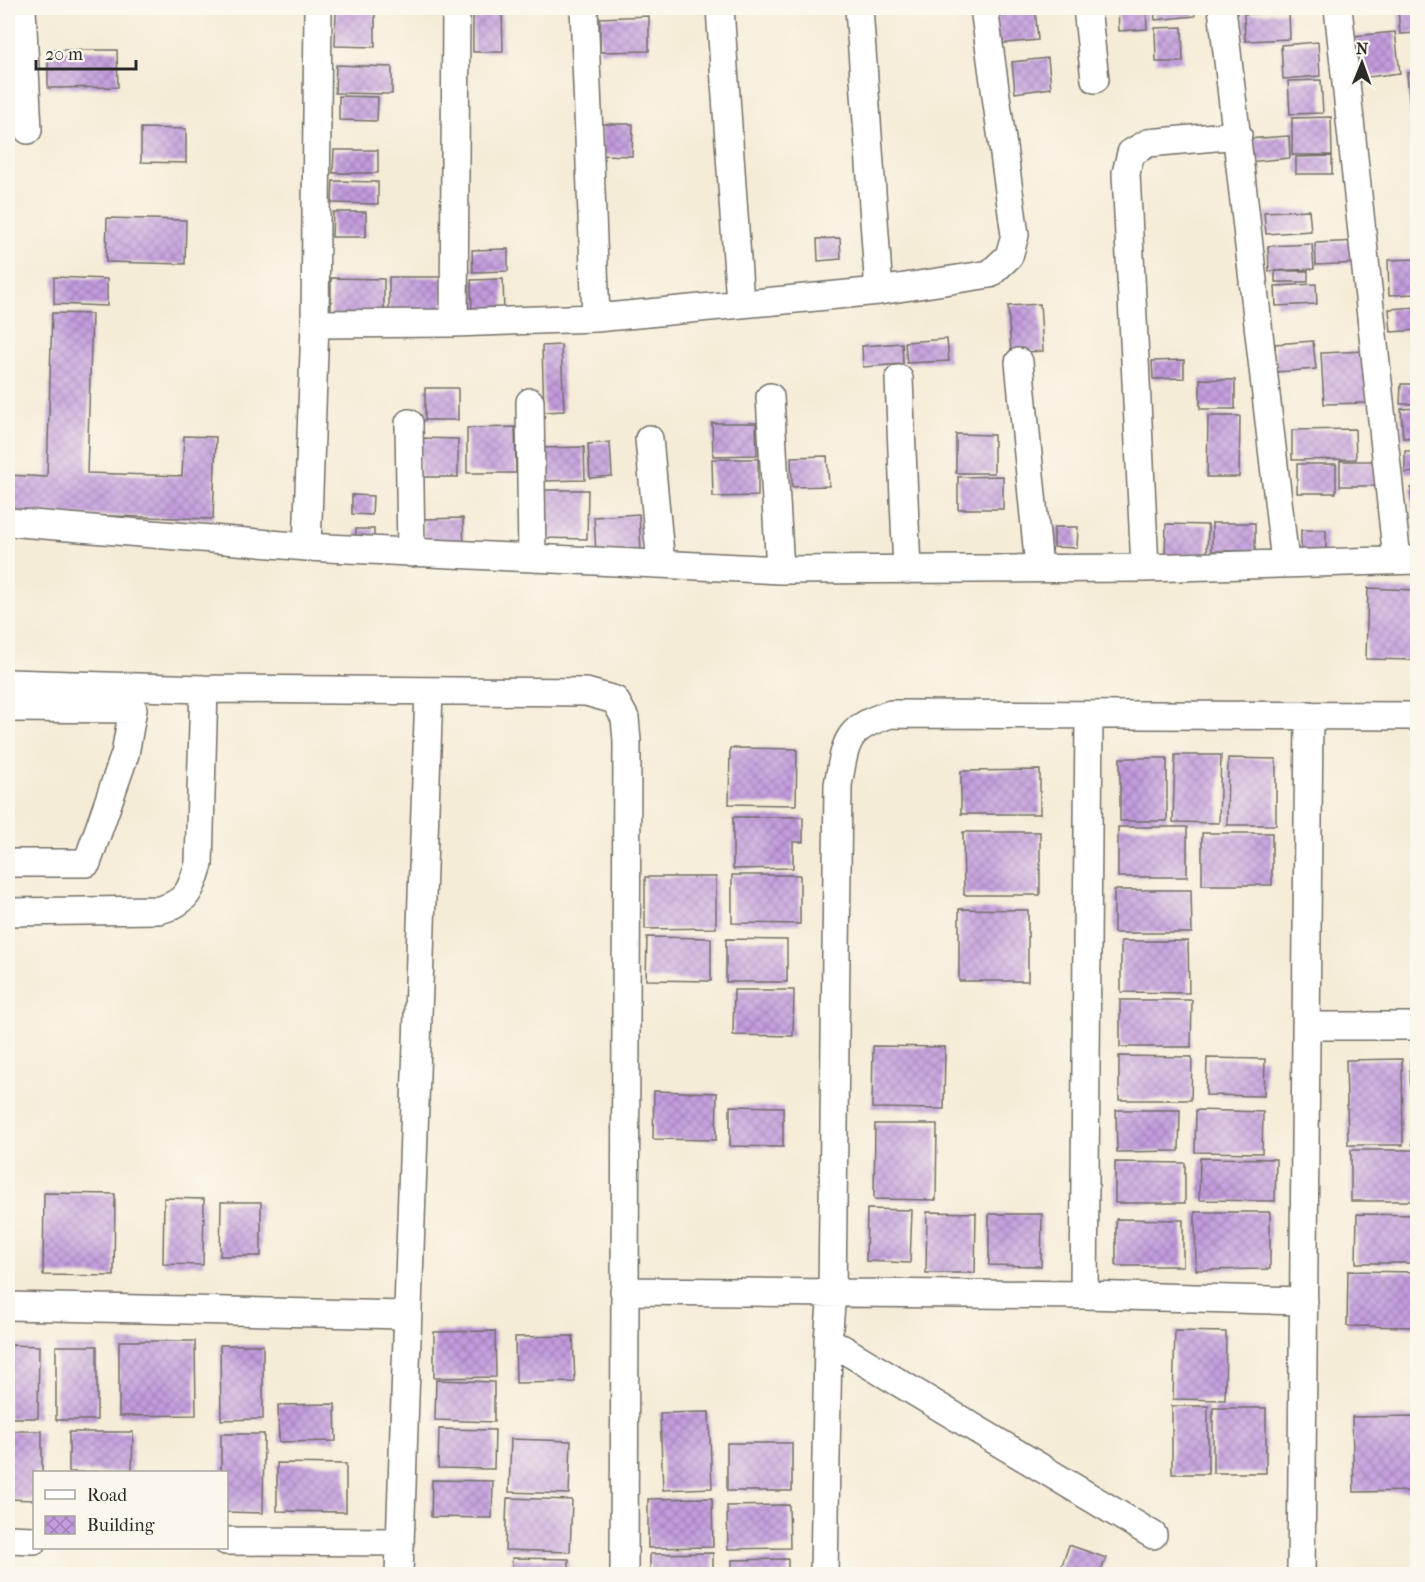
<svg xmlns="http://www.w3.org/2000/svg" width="1425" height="1582" font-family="'IM FELL French Canon',serif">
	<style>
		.building { fill: url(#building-cross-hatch) }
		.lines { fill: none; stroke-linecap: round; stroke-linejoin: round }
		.street-casing { stroke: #726f67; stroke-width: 30 }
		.street { stroke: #fff; stroke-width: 27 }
	</style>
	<defs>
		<pattern id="building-cross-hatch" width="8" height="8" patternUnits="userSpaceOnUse" patternTransform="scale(1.5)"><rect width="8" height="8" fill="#c39cde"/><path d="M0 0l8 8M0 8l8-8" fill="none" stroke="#9f7fb4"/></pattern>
	</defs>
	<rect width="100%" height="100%" fill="#fbf7ec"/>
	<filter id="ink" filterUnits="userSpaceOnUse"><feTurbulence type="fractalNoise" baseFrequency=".0167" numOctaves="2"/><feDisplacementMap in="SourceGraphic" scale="12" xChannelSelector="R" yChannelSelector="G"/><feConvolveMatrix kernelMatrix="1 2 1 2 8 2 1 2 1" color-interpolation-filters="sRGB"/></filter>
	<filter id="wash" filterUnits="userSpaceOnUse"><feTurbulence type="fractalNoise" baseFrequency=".008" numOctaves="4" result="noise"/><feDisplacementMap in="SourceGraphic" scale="24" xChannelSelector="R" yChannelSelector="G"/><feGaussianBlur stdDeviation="1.35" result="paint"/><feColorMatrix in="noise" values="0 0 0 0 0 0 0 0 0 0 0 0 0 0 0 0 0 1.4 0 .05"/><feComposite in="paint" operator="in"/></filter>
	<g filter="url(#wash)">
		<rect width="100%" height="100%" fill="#f5ecd7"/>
		<g id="blocks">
			<path class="building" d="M993,8h42l3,32 -41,4z
				M1118,8h28l1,21 -28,2z
				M1154,8h40l1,8 -40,4z
				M1398,8h20v25l-18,1z
				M336,9l39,1v37l-40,-1z
				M473,9h29l1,43h-30z
				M1289,12l1,27 -45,2 -1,-27z
				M649,16v35l-49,1v-34z
				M1182,27l1,35h-27l-1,-34z
				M1395,32l5,41 -40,5 -5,-42z
				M1318,42l2,34 -37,3 -2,-34z
				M48,50h69l1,37 -70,1z
				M1048,58l3,30 -36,5 -3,-31z
				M336,65l56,2v27l-57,-1z
				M1407,73h11v25l-9,1z
				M1321,80l2,33 -33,1 -2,-33z
				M339,96l39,1 -1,24 -38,-1z
				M1418,102v39h-7l-1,-38z
				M1331,117l1,38h-40v-37z
				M602,124h31l-1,32 -31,-1z
				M141,128l45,1v34l-45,-1z
				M1289,136l1,22 -42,4 -2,-23z
				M334,150h44v23h-45z
				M1332,156v18h-36v-17z
				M333,181l45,1v22l-46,-1z
				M1309,210l2,21 -45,3 -2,-22z
				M333,212h33v25h-34z
				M107,218l79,2 -1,44 -79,-2z
				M840,238l1,21 -23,2 -1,-22z
				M1359,241l1,22 -44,2 -1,-22z
				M1312,244l2,25 -45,2 -1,-25z
				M508,249v22l-35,1 -1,-22z
				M1418,259v35l-29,1 -1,-35z
				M1275,271h33v11h-33z
				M54,277l53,2v27l-53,-2z
				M389,277h54v40h-54z
				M331,278l53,1v38l-53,-1z
				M503,279l1,34 -32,1 -1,-34z
				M1316,284l1,20 -41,2 -1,-20z
				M1040,304l3,47 -32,2 -3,-47z
				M1418,307v23l-27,2 -2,-23z
				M52,313l40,1 -5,159 95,3 2,-40 32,1 -3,82 -205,-6v-38l39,2z
				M947,339l2,22 -42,2 -2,-21z
				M1313,341l3,28 -40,3 -1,-28z
				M902,343l1,21 -40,3 -1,-21z
				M561,345l3,66 -20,1 -2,-66z
				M1365,351l2,52 -43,1 -3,-51z
				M1184,360v18l-31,1 -1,-18z
				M1200,379l35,1v29h-35z
				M1401,384h17v20h-18z
				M425,388h33v32h-33z
				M1418,408v29l-15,1 -2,-29z
				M1208,416h32l-1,61h-32z
				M712,423h44l1,32 -44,1z
				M515,427l1,46h-49v-45z
				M1355,429l1,30 -64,1v-30z
				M956,434l38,1v38h-38z
				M420,438l38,1v38h-38z
				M610,442l2,34 -22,2 -2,-34z
				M584,447l1,33 -43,1v-33z
				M1405,451h13v21l-13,1z
				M827,456l2,30 -37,1 -1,-30z
				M712,459h46v37l-45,1z
				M1340,461h43v25h-43z
				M1297,464h39v29h-39z
				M1003,476v33h-45v-32z
				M1418,487v22h-6l-1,-21z
				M544,490h44l-1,49 -44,-1z
				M352,495l21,1 -1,19 -20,-1z
				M639,514l2,38 -45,3 -2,-38z
				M463,518l1,29 -40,1v-29z
				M1415,522h3v21h-3z
				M1212,523h43v28h-43z
				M1166,524l42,1 -1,30h-42z
				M1054,527h24l-1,21 -23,-1z
				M356,529h18v20h-19z
				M1301,530h25v25h-25z
				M1368,588l47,2 -2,70 -47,-1z
				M730,748l67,1 -1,56 -67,-1z
				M1175,755h46l-2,68 -46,-1z
				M1120,758h47v63h-47z
				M1228,758l48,1v66h-49z
				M1040,770v44h-79v-43z
				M733,817h70v25h-10v26l-60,1z
				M1118,827h69v50h-69z
				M963,832h77v63h-76z
				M1202,833h70v52h-70z
				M732,875h68v49l-68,-1z
				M645,877h71v51l-71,1z
				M1114,890h77l1,43h-78z
				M959,909l69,1v71h-69z
				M647,937l64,1v43l-65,-1z
				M726,939l61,1v42h-61z
				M1121,941h67l1,52 -68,-1z
				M734,990h60l-1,46 -60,-1z
				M1120,1000h72l-1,47h-71z
				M873,1046l72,1 -1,62 -72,-1z
				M1119,1056l73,1 -1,43h-72z
				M1207,1058l58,1 -1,37 -58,-1z
				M1402,1059l1,86h-55l-2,-85z
				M1410,1060h8v84h-6z
				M654,1091l63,2 -1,47 -63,-1z
				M730,1106l53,1v40l-53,-1z
				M1116,1110h64l-1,41 -62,1z
				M1196,1110l67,2 -1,41 -67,-1z
				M875,1124h62l-1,76 -62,-1z
				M1351,1150h67v51h-67z
				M1200,1158l76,1 -1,42 -76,-1z
				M1115,1162l70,1v40h-70z
				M44,1193l71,1 -1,82 -71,-1z
				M164,1198l40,1 -1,66 -40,-1z
				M221,1202h40v54h-41z
				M867,1209l45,1 -2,53 -44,-2z
				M927,1212l49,1 -1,60h-49z
				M1195,1212h75v57l-74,1z
				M989,1214h53l-1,52 -52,-1z
				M1357,1214l61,1v48h-62z
				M1116,1219l67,1v46h-67z
				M1348,1271l70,1v55l-71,-1z
				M495,1331l1,46 -62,1v-46z
				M1175,1331l51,1 -1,68 -52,-1z
				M573,1336l2,46 -59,1 -1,-46z
				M119,1341h76l1,74 -77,1z
				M8,1345l31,1 -1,72h-30z
				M220,1345h43v74l-42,1z
				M56,1346h41v74h-41z
				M436,1380l58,2v40l-59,-2z
				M335,1404l1,37 -57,1 -1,-37z
				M1172,1406h36v68h-36z
				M1213,1408h53v65h-53z
				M709,1412l3,76 -49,2 -3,-77z
				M1415,1416l2,75 -63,1 -2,-75z
				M439,1429l56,1 -1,39 -56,-1z
				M8,1431h34v41h-8v28l-26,-1z
				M69,1432h64l-1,40h-63z
				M221,1434h43l-1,79 -37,-1v-40h-5z
				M511,1439l60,2 -2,53 -60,-2z
				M727,1443h65v48h-65z
				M277,1463l69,1v48l-69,-1z
				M432,1480l61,1 -1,37 -61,-1z
				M507,1498l65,2 -2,52 -65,-2z
				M712,1498l1,49 -65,1v-49z
				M789,1505l1,43 -62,1 -1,-43z
				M1069,1545l37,13 -6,16h-41z
				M713,1553v21h-63v-20z
				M512,1558l57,1v15h-57z
				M788,1559v15h-56v-14z"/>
		</g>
	</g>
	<g filter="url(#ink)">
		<use href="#blocks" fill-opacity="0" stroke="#726f67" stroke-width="1.5"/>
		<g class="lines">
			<defs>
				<path id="street" d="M22,8l6,122
					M584,8l12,310
					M720,8l20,295
					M859,8l20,283
					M1087,8l8,71
					M1222,8l63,554
					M1338,8l59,552
					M454,323l2,-315
					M315,324l139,-1 142,-5 283,-27 111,-17 19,-18 6,-21 -31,-227
					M1019,362l20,205
					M899,379l8,191
					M770,397l10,173
					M530,402l2,156
					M409,423l2,130
					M649,439l12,125
					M8,522l299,25 473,23 365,-2 273,-8
					M307,547l8,-223 3,-316
					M1145,568l-19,-395 5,-20 17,-10 90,-8
					M8,683l196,6 382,3 29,8 10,18 2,23 -3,833
					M8,708l125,1 -8,45 -38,109h-79
					M8,912l151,-2c28,-7 32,-20 40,-46l5,-175
					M1306,1026h112
					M624,1291l460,4 220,6
					M1084,1295l5,-579
					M8,1306l398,9
					M828,1340l325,195
					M8,1539l26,1
					M226,1541l173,1
					M399,1574l30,-883
					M824,1574l4,-234 4,-46 6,-509c8,-44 7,-57 53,-71l527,2
					M1301,1574l8,-859"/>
			</defs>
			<use href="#street" class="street-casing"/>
			<use href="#street" class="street"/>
		</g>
	</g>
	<rect width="1425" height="1582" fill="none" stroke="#fbf7ec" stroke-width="30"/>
	<rect x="33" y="1471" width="195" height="78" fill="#fbf7ec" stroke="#a8a59f" stroke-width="1.5"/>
	<rect x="45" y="1490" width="30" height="9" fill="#ffffff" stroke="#a8a59f" stroke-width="1.5"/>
	<text x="87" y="1501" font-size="18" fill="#2b2b2b">Road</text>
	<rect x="45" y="1516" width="30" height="18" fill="url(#building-cross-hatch)" stroke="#a8a59f" stroke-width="1.5"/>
	<text x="87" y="1531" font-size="18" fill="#2b2b2b">Building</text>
	<g transform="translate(1362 63) rotate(1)" stroke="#fbf7ec" stroke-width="4.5" paint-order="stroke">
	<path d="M0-4.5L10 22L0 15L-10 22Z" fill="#2b2b2b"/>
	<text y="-9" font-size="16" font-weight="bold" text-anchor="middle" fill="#2b2b2b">N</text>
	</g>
	<path d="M36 60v9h100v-9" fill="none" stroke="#2b2b2b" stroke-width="3"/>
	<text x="45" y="60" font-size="18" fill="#2b2b2b" stroke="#fbf7ec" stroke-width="4.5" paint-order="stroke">20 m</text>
</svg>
